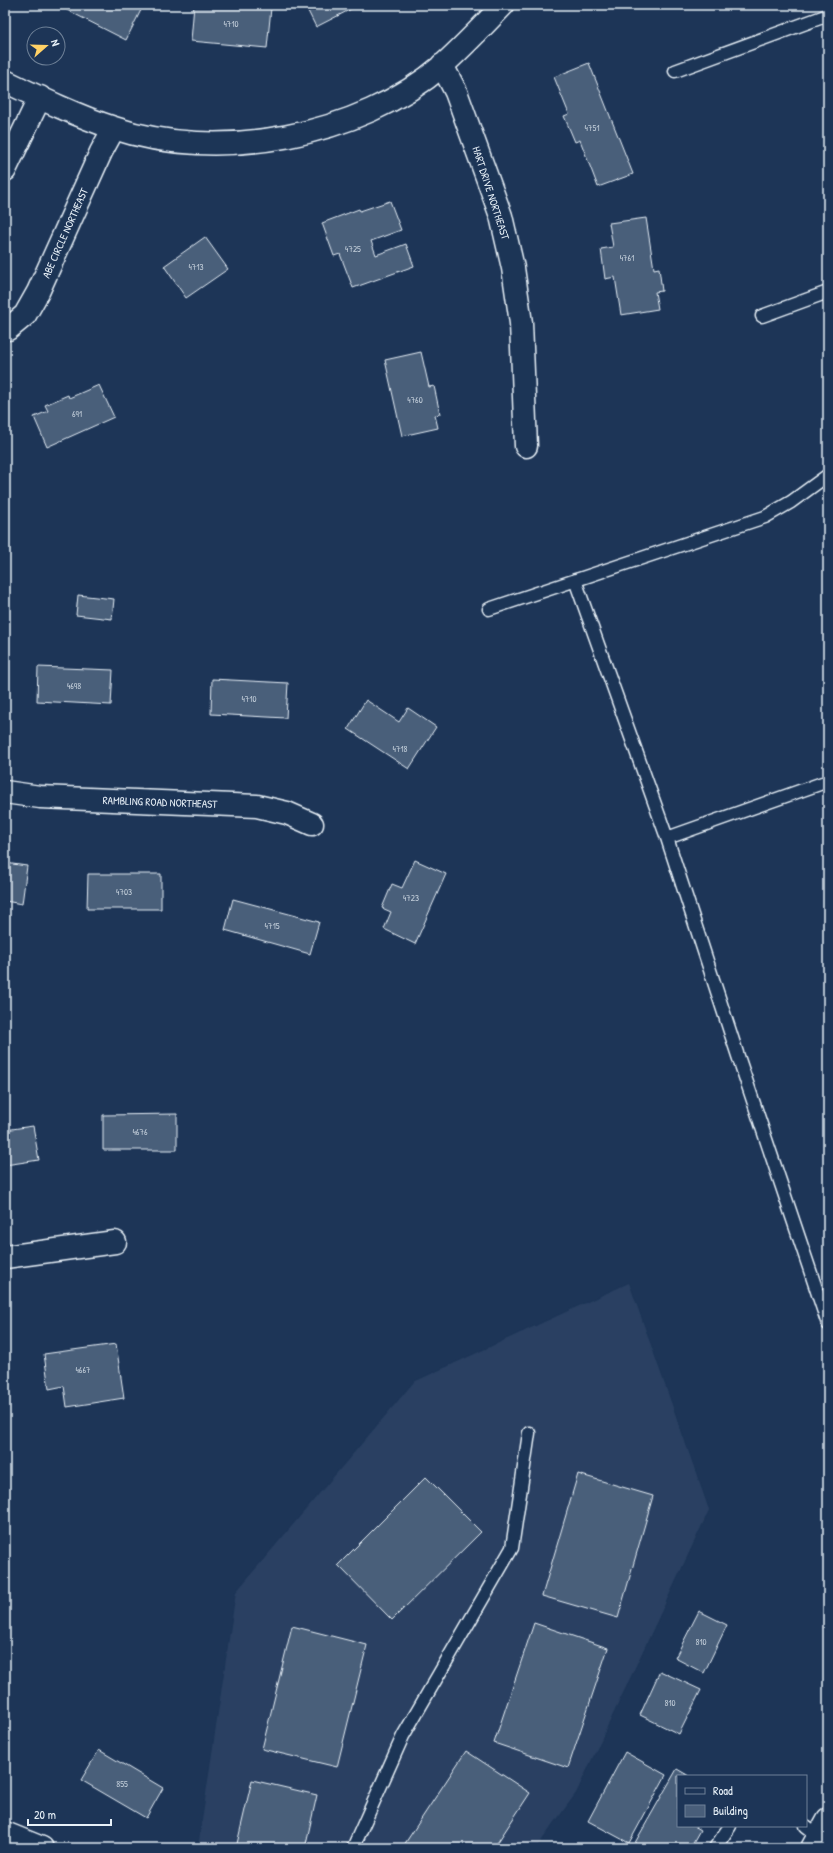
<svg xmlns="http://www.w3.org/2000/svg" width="833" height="1853" font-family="'Patrick Hand',sans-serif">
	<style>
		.built { fill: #2a4162 }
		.building { fill: #495e7a; stroke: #e8f1f8 }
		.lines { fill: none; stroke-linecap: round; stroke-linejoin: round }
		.service-casing { stroke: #e8f1f8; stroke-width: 15 }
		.minor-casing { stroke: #e8f1f8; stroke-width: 25 }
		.service { stroke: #1d3557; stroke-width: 12 }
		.minor { stroke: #1d3557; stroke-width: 22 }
		.labels { text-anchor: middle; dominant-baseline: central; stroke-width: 4; stroke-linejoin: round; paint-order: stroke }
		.number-label { font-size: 9px; fill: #c0ccd8 }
		.street-label { font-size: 11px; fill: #e8f1f8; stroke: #1d3557 }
	</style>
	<rect width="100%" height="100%" fill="#1d3557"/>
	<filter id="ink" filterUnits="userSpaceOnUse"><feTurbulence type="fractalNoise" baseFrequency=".025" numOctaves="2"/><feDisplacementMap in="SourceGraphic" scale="8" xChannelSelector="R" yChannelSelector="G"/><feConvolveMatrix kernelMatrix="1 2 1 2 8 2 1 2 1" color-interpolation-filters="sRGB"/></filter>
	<g filter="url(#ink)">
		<path class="built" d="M629,1283l80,227 -133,283 -40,55h-338l38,-256 178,-210z"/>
		<path class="building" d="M65,5h76l2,1 -17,34 -63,-32z
			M194,5h46l31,3 -4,40 -76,-7z
			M305,5h54l-43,22z
			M589,63l44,111 -35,13 -18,-47 -5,2 -11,-26 5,-2 -15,-37z
			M390,201l11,29 -30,11 5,14 30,-11 8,22 -61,22 -13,-34 -6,2 -12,-33 37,-14 1,2z
			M646,218l8,51 5,-1 3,23 -7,1 3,17 -37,6 -6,-38 -10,2 -4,-30 12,-2 -4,-24z
			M205,237l23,32 -42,29 -22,-32z
			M421,352l8,35 5,-1 6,28 -5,1 3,13 -36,8 -17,-76z
			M99,385l15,32 -67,30 -13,-30 14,-6 -3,-6 23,-10 1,3z
			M78,595l36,4 -2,20 -36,-4z
			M38,667l75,3 -2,35 -74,-4z
			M212,679l76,4 -2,35 -75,-4z
			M366,700l33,22 9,-14 28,19 -27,42 -61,-40z
			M415,860l31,14 -31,70 -31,-15 7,-17 -9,-4 10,-24 10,4z
			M5,863l22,3 -5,38 -17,-3z
			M88,874h73v35h-74z
			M233,899l86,23 -9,32 -85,-24z
			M177,1114v36h-74v-35z
			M33,1126l6,34 -34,5v-35z
			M116,1344l8,54 -57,9 -3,-21 -15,3 -5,-35z
			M578,1474l75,22 -35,122 -76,-22z
			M426,1477l55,55 -89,88 -54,-55z
			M699,1611l28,14 -23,48 -29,-15z
			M534,1623l74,25 -40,120 -74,-25z
			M292,1626l75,19 -30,122 -75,-18z
			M660,1671l41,19 -22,44 -39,-19z
			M5,1705h4l-4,20z
			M99,1750l64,38 -17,30 -65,-38z
			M466,1751l64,42 -36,55h-92z
			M625,1752l41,23 -37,68 -41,-22z
			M677,1769l12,7h-11v50h15l7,4 -10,18 -11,-2 -1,2h-46z
			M252,1780l65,15 -12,53h-69z"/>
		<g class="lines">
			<defs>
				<path id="service" d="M675,71l153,-56
					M762,316l66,-24
					M575,580l92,258 71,218 90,268
					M489,609l276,-92 26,-15 37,-27
					M667,838l161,-57
					M806,1826l13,10
					M353,1848l50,-112 109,-188 17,-115
					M715,1848l15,-22"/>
				<path id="minor" d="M442,65l14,27 45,124 12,52 8,55 5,123
					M5,81c35,17 72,35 109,47 103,35 246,9 329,-63 21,-19 41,-40 60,-60
					M5,170l35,-73
					M5,329h3l17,-14 13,-23 63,-140 13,-24
					M5,792l35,5 217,9 30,7 25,11
					M5,1257l110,-15
					M5,1833l37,15
					M812,1848l16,-29"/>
			</defs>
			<use href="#service" class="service-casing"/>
			<use href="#minor" class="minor-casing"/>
			<use href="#service" class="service"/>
			<use href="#minor" class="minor"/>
		</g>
	</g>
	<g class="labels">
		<g class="number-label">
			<text x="231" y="24">4710</text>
			<text x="592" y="128">4751</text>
			<text x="353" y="249">4725</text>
			<text x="627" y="258">4761</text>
			<text x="196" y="267">4713</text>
			<text x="415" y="400">4760</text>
			<text x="77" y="414">691</text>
			<text x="74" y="686">4698</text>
			<text x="249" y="699">4710</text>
			<text x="400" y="749">4718</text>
			<text x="124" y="892">4703</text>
			<text x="411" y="898">4723</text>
			<text x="272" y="926">4715</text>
			<text x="140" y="1132">4676</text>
			<text x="83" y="1370">4667</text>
			<text x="701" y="1642">810</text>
			<text x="670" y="1703">810</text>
			<text x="122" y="1784">855</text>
		</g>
		<g class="street-label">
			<text transform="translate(491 193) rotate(72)">HART DRIVE NORTHEAST</text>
			<text transform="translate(65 233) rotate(-66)">ABE CIRCLE NORTHEAST</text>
			<text transform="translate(160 802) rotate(2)">RAMBLING ROAD NORTHEAST</text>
		</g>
	</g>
	<rect width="833" height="1853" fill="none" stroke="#1d3557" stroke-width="20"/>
	<rect x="10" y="10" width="813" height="1833" fill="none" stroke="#e8f1f8" stroke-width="1.5" filter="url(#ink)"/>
	<rect x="677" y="1775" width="130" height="52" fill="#1d3557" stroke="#6e8097"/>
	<rect x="685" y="1788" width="20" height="6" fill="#1d3557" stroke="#6e8097"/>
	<text x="713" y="1795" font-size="12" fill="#e8f1f8">Road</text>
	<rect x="685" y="1805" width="20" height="12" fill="#495e7a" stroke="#6e8097"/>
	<text x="713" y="1815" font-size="12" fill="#e8f1f8">Building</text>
	<g transform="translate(46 46) rotate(70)"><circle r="19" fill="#1d3557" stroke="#6e8097"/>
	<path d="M0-3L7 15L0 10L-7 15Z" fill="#ffd166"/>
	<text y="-6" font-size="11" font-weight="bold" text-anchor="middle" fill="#e8f1f8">N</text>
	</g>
	<path d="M28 1819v6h83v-6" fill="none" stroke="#e8f1f8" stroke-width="2"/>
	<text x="34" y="1819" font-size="12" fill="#e8f1f8" stroke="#1d3557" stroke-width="3" paint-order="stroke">20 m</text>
</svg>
